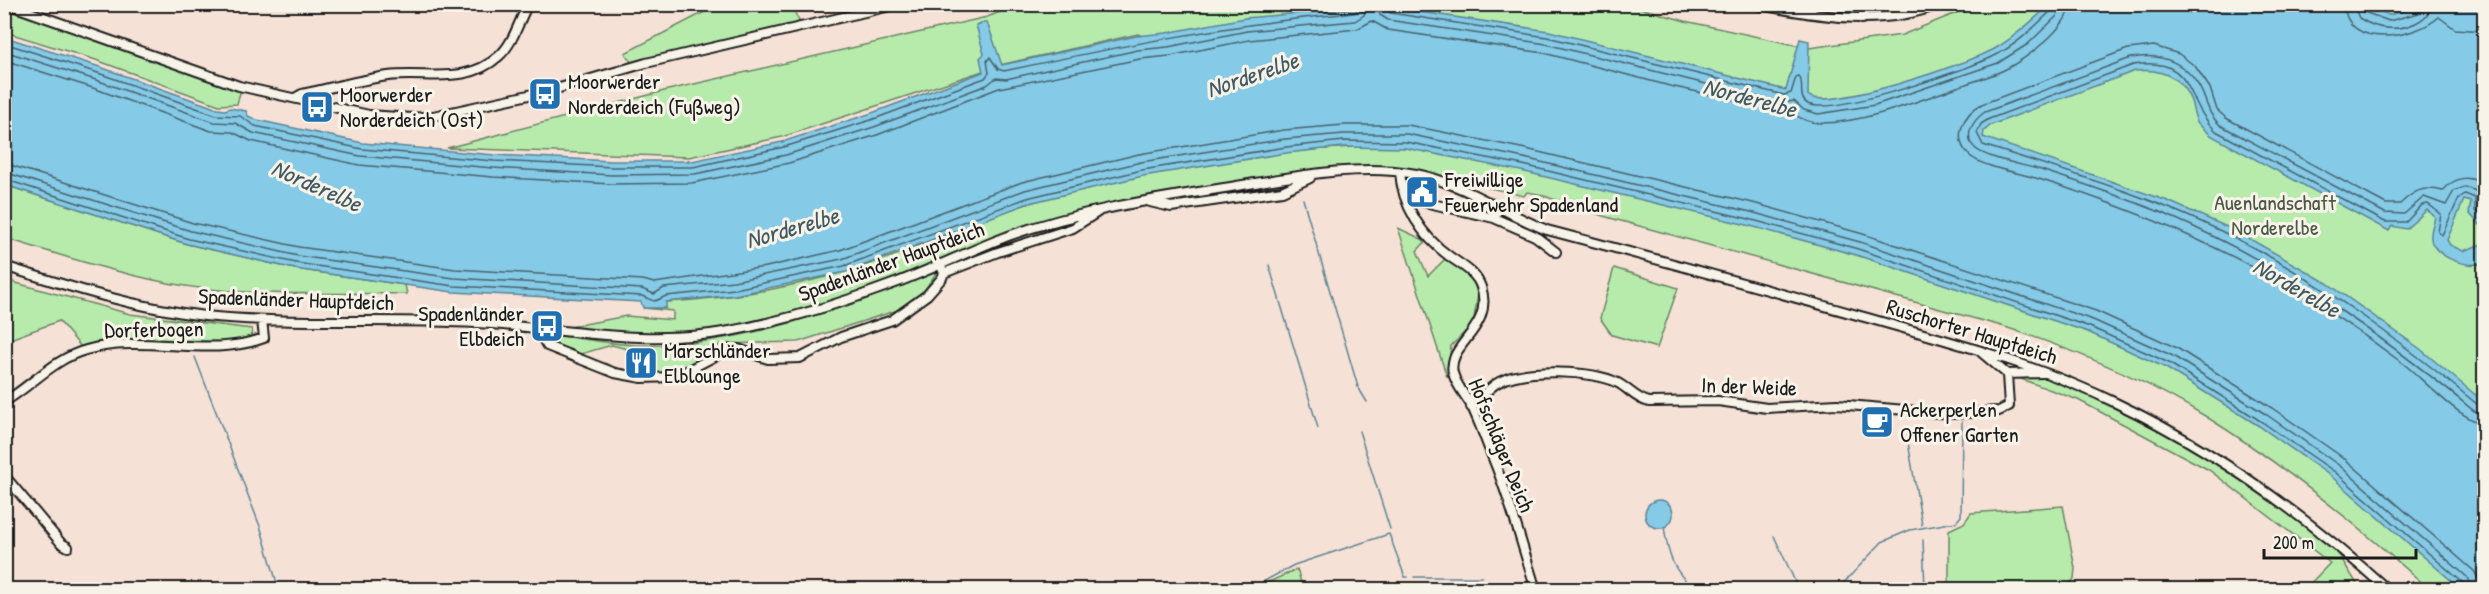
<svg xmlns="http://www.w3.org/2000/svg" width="2489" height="594" font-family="'Patrick Hand',sans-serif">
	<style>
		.green { fill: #b7ebac; stroke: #6a8464; stroke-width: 1.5 }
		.water { fill: #85cae6; stroke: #5b8495; stroke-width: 1.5 }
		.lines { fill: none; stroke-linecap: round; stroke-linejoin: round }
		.shore { stroke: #46626d; stroke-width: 1.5 }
		.stream { stroke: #5b8495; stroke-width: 1.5 }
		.minor-casing { stroke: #1c1c1c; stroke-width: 12 }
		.minor { stroke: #f7f3e8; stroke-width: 8 }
		.labels { text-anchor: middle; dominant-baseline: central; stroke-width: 6; stroke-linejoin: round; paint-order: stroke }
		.poi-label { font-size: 22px; fill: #1c1c1c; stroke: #f7f3e8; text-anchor: start }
		.park-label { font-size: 22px; fill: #4a5a47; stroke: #f7f3e8 }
		.street-label { font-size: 22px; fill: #1c1c1c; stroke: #f7f3e8 }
		.water-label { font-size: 24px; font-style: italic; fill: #415963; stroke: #f7f3e8 }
	</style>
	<rect width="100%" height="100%" fill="#f6e1d6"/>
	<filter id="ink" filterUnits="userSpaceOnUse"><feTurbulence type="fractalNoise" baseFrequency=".0167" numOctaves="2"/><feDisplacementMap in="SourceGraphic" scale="12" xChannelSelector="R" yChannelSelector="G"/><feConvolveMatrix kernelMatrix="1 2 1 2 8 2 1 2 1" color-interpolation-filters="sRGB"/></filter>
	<g filter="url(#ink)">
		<path class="green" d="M718,5h73l9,18 -169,39 -6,-9z
			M1019,5h611l55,16 124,27 93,-13 74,-30h508v584h-55c-70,-63 -143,-123 -224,-173 -62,-38 -131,-66 -200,-89l-402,-111 -65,-22 -11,-2 -3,4 -110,-26 -88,-1 -33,4c-85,13 -171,23 -254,48 -111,36 -216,100 -334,111 -48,4 -93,1 -141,-4l62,-12 47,4v-9l-30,-3h22v-6c70,-3 146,-18 214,-41 50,-17 98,-41 148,-57 104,-34 237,-53 345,-58l-234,-112 -134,30 -222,73 -93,20 -242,-9 221,-58 319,-73z
			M5,7l236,82 -4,15 -18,1 -123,-45 -91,-28z
			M5,185l182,59 108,25 110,16 2,9c-79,-2 -162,4 -239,-11 -55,-11 -109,-28 -163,-45z
			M1398,228l28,13 -9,10 11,25 19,-19 25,20 6,18 -5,29 -22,22 -4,31z
			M1614,268l64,20 -21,60 -45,-13 -12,-17z
			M937,272l-14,20 -22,17 -103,33 -77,2 -40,25 -28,5 1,-18 -42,-11 -35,10 -32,-15v-6c37,4 77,13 114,11 96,-3 189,-40 278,-73z
			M5,280l125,34 122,15 -1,7 -9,6 -93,-2 -68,7 -22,-26 -54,20z
			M2044,375l71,30 76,42 66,42 78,59 25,41h-55l25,-26 -121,-93 -131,-70 -65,-24z
			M2063,506l12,62 -1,11 -9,10h-116v-59l15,-7 7,-10z
			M1297,569l6,20h-49z"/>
		<path class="water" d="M2362,4l27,11 32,-9 63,3v216h-4l-11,-12 2,-11 -7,-2 -17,40 3,5 13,6 21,-8v19c-15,7 -42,-3 -51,-17 -5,-8 0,-20 2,-28l-8,-7 -21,19 -14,-3 -3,5 -177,-95c-4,-4 -10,-8 -14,-13 -4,-6 -5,-15 -7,-22 -10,-25 -30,-33 -56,-30l-144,54 -7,6 -1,6 185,64 68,30 91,52 92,65 65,54v187h-23l-129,-112 -73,-51 -93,-58 -78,-36 -232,-77 -109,-30 -226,-54 -116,-23 -61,-1 -58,6 -143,23 -114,27 -183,69 -111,23 -69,7v6h-23l-2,-6 -188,-10 -158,-23 -108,-25 -182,-59v-148l95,30 118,42 7,1 5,-2 16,3 2,5 9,4 106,23 132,12 117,6h80l90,-19 87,-28 114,-42 -3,-14 4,-4 -8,-29 11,-3 15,43 134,-29 30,-3 79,-15 135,-12 169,25 237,59 14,-51 9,2 -1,54c16,18 165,-33 188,-47 21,-12 36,-28 54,-43z
			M1645 514a14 14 0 1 1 28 0a14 14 0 1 1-28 0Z"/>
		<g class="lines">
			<path class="shore" d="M1378,4l2,11 8,5 158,24 236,59 12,-2 10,9 14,4 57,-9 123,-42 30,-19 29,-28 4,-12
				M1385,4l1,6 5,3 156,24 237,58 7,-2 5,-16 3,-1c6,8 -2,22 9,28 25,12 163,-35 190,-50 21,-11 36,-27 53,-43l2,-7
				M2344,4c2,47 72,34 95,13l16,12 29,2
				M2353,4l6,14c8,5 18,10 28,10 16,2 43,-6 44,-24
				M2361,4l3,8 25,9 30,-8 4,-9
				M4,43l94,30 118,42 24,1 15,10 107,23 132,12 118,6h81l91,-20 87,-27 114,-42 4,-5 -2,-12 3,-4 8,12 6,2c116,-25 231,-48 350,-58l4,-3 2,-6
				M4,51l92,29 118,42 21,1 18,10 107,23 133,12 119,7 83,-1 91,-19 88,-28 113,-42 9,-7 10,1 132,-29 30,-3 79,-16 108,-10 9,-6 3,-11
				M4,60l89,28 118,43 21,1 19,9 108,24 134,12 118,7 81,-1 97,-20 88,-28 122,-47 141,-29 30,-3 79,-16 108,-11 15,-8 16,9 156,23 126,33 121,26c8,6 18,11 29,11 45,0 95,-21 137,-36 15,-5 32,-10 47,-17 20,-10 65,-42 66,-66
				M4,163l189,60 106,24 156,22 188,11 11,3 112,-16 74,-17 182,-68 117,-28 145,-24 60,-5h64l118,24 227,54 110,31 233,77 81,37 95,60 73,51 129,112 5,8 2,11
				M4,172l187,59 107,25 156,22 188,11 12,5 10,-6 70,-7 108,-22 183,-69 116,-28 144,-23 59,-5h63l117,24 227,54 109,30 233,78 80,36 94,59 73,51 127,111 5,13
				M4,179l185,60 107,24 158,23 188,10c15,6 9,7 24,0l69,-7 109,-23 183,-68 115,-28 144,-23 58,-6 62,1 117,23 226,54 109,30 232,78 79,36 93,59 73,50 127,110 3,8
				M2484,185c-15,-11 -30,-8 -41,6 -20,-5 -28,-1 -43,13h-14l-160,-86 -9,-8 -7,-22 -15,-22 -16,-12 -25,-8 -26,3 -146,55c-19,10 -31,35 -12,52 14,12 51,17 69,23 50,16 100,34 148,56 78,34 150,79 218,130 19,15 57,57 79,58
				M2484,210l-3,-17 -16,-6 -11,4 -8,14 -22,-8 -20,17 -19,-1 -165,-88c-11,-10 -12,-19 -18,-33 -14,-29 -40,-40 -71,-34l-146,54c-12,8 -23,25 -9,37 12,10 49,16 65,21 41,13 84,28 124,44 116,50 212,117 309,197l10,3
				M2484,219l-9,-8v-13l-10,-4 -6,4 -17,37 -4,-3 3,-18 -13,-10 -6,1 -16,17h-21l-169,-91c-33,-31 -19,-75 -83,-66l-144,54 -8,5 -4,9 6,12c85,27 172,52 252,93 88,45 167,104 243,167l6,1"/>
			<path class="stream" d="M1303,199l55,188 9,15
				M1269,265l49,163
				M195,357l66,172 18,61
				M1359,431l31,98
				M1907,436l15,89
				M1664,527c4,28 9,45 32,63
				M1774,536l25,54
				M1923,540l2,50
				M1414,577h68
				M1252,588l42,-23 95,-31 16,43h3
				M1837,590l45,-48 28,-12 46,-8 5,-6 1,-94"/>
			<defs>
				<path id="minor" d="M7,4l232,82 130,29 43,3 21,-2 123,-27 90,-26 253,-59
					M1753,4c62,11 126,25 187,0
					M1811,13l1,-9
					M1862,19l3,-15
					M295,98l7,-4c28,-6 57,-14 86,-18 39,-5 78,10 111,-20 14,-12 20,-35 29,-52
					M1400,172c2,34 22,64 49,84 12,9 27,16 32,31 14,42 -35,57 -28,86 3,12 12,22 18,32 8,16 14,34 21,51 18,43 30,89 44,134
					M1406,198l88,20 5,-11
					M1150,202l21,5 111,-16 28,-13
					M1494,218l41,18 21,16
					M4,266c66,21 132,42 201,50 90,9 181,2 271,7 87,5 166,24 254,8 57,-11 113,-28 168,-49 37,-14 73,-32 110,-46 78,-28 160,-39 241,-52 53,-9 113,-20 167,-10 47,9 87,39 131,56 103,27 207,56 310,85 88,25 177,48 259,88 99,47 190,113 272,187
					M944,273l54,-21 75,-24 25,-16
					M544,330v11l3,5 68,27 27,5 33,-1 52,-27 11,-1 30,10 32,-1 41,-21 51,-17 35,-25 15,-17 2,-5 -4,-9
					M2007,374l37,-1
					M4,402c27,-16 51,-44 82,-52 58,-17 121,9 178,-12l-2,-18
					M1471,407c9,-8 18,-20 28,-25 25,-14 94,-12 119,1 11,6 18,16 31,19l69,-1 49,7 70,-4 114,10 48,-3 10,-5 -2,-32 -25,-21
					M4,475l57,68 7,4"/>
			</defs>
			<use href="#minor" class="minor-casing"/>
			<use href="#minor" class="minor"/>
		</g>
	</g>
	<defs>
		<symbol id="bus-square" viewBox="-11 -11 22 22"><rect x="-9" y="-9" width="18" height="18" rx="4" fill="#1f6fb2" stroke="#f7f3e8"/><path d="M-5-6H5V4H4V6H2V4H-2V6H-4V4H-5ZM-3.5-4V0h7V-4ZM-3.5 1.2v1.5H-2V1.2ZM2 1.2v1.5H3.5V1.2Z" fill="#fff"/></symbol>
		<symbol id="civic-square" viewBox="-11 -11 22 22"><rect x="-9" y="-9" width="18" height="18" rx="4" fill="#1f6fb2" stroke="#f7f3e8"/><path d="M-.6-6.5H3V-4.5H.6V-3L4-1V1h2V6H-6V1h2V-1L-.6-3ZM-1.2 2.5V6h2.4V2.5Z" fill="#fff"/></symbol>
		<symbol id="restaurant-square" viewBox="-11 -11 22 22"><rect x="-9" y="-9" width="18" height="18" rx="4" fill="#1f6fb2" stroke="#f7f3e8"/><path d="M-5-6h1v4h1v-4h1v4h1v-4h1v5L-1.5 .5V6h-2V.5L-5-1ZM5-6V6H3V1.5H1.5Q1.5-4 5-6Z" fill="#fff"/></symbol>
		<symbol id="cafe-square" viewBox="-11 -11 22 22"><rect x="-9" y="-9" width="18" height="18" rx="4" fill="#1f6fb2" stroke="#f7f3e8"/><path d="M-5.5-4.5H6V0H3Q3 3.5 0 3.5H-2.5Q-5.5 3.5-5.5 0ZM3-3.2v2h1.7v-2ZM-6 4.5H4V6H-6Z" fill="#fff"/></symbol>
	</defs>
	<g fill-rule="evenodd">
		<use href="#bus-square" x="526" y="75" width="38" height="38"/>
		<use href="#bus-square" x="298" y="88" width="38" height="38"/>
		<use href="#civic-square" x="1403" y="173" width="38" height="38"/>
		<use href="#bus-square" x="528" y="307" width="38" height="38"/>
		<use href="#restaurant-square" x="622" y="344" width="38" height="38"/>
		<use href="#cafe-square" x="1858" y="403" width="38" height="38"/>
	</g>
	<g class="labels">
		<g class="poi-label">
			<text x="568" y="81">Moorwerder<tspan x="568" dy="25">Norderdeich (Fußweg)</tspan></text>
			<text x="340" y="94">Moorwerder<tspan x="340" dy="25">Norderdeich (Ost)</tspan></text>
			<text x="1445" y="179">Freiwillige<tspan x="1445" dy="25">Feuerwehr Spadenland</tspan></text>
			<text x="524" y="313" text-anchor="end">Spadenländer<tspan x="524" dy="25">Elbdeich</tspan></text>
			<text x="664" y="350">Marschländer<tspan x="664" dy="25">Elblounge</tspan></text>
			<text x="1900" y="409">Ackerperlen<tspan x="1900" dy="25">Offener Garten</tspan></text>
		</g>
		<g class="park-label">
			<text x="2275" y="202">Auenlandschaft<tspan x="2275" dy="25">Norderelbe</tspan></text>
		</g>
		<g class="street-label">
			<text transform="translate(891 261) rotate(-20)">Spadenländer Hauptdeich</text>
			<text transform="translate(296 299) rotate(2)">Spadenländer Hauptdeich</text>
			<text transform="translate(154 329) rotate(-1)">Dorferbogen</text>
			<text transform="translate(1972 331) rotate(17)">Ruschorter Hauptdeich</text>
			<text transform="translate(1749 386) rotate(2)">In der Weide</text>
			<text transform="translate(1502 445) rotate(68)">Hofschläger Deich</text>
		</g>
		<g class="water-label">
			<text transform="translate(1252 74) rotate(-19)">Norderelbe</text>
			<text transform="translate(1750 97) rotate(15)">Norderelbe</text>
			<text transform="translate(317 185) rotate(24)">Norderelbe</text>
			<text transform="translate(792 227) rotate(-16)">Norderelbe</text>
			<text transform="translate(2297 287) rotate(30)">Norderelbe</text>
		</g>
	</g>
	<rect width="2489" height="594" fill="none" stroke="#f7f3e8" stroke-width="24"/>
	<rect x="12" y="12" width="2465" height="570" fill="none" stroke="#1c1c1c" stroke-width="2" filter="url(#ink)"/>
	<path d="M2264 549v9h152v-9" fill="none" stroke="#1c1c1c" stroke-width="3"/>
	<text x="2273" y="549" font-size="18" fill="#1c1c1c" stroke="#f7f3e8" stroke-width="4.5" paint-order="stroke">200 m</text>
</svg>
